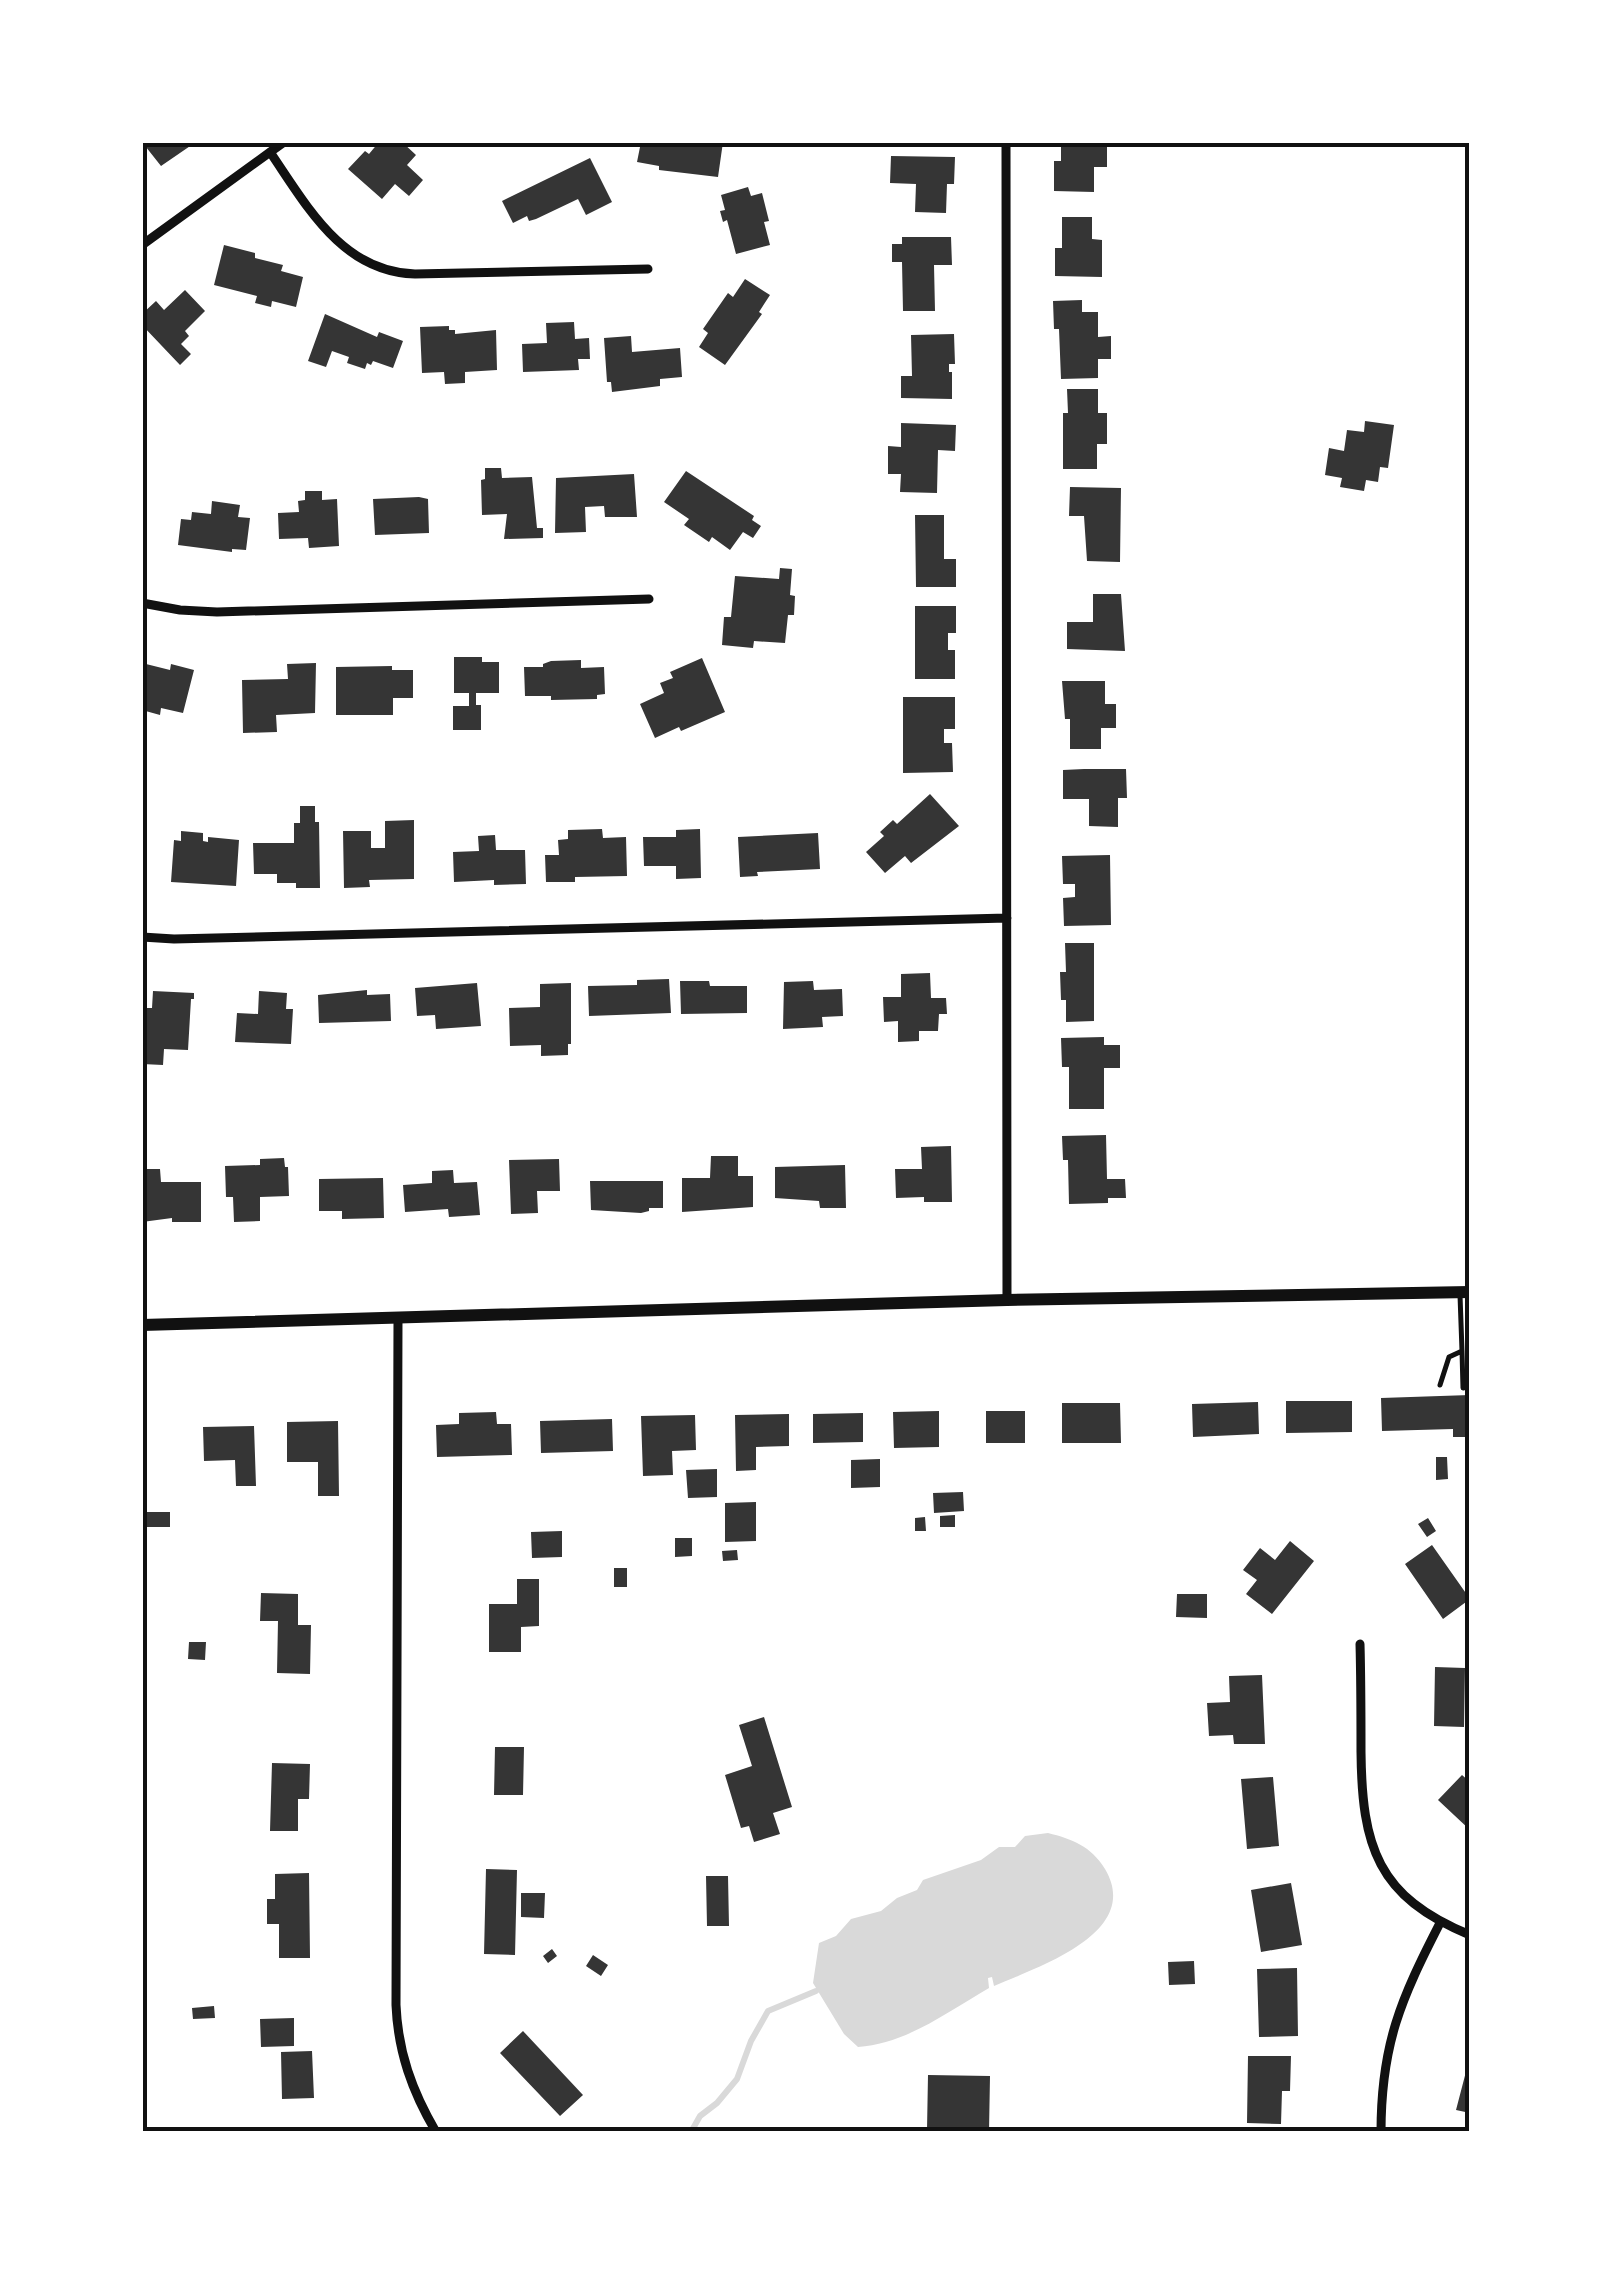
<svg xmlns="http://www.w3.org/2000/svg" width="1612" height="2274" font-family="Cabin,sans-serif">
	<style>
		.water { fill: #d9d9d9 }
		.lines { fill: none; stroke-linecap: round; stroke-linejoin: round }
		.stream { stroke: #d9d9d9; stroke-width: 6 }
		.building { fill: #353535 }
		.service { stroke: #111; stroke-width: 5 }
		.minor { stroke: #111; stroke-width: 9 }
		.secondary { stroke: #111; stroke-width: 12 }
		.neatline { fill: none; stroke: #111; stroke-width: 4 }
	</style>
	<rect width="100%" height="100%" fill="#fff"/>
	<path class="water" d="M1048,1833c24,6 43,13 57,36 38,64 -67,98 -111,117l-2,-9 -4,1 1,10c-40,23 -83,56 -131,59l-14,-13 -31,-51 6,-40 17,-7 15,-17 30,-8 16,-13 20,-8 6,-10 58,-20 18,-13h16l10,-11z"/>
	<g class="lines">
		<path class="stream" d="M691,2132l9,-16 17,-13 20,-24 14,-38 17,-30 48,-20"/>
	</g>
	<path class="building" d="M142,142h54l-35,24z
		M379,142h23l14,13 -9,10 16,15 -14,16 -14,-12 -13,15 -34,-30 17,-18 4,3z
		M641,142h82l-5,35 -59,-7v-4l-22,-4z
		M1061,142l46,1v24h-13v25l-40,-1v-30h7z
		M891,156l64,1 -1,27h-7l-1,29 -31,-1 1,-28 -26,-1z
		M590,158l22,44 -26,13 -8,-16 -42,20 -7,2 -2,-5 -14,7 -11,-22z
		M748,187l3,9 11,-3 7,28 -5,1 6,23 -34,9 -9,-34 -4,2 -3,-11 5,-1 -4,-15z
		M1062,217h30v22l10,1v37l-47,-1v-28h7z
		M902,237h49l1,28h-18l1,46h-32l-1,-49h-10v-18h10z
		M224,245l31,8v5l28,7 -2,6 22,6 -7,30 -24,-6 -1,6 -16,-4 2,-7 -43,-11z
		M745,279l25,16 -11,17 3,2 -37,51 -26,-18 9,-14 -5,-4 25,-36 5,4z
		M185,290l20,21 -20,20 4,5 -8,8 10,10 -11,11 -38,-40v-11l14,-13 8,9z
		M1082,300v12h16v25l13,-1v23h-13v19l-37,1 -2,-50h-5l-1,-28z
		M325,314l52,23 2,-5 24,9 -10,27 -20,-7 -2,4 -4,-2 -2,6 -18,-6 2,-6 -17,-6 -6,16 -18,-6z
		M574,322l1,17 14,-1 1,21h-12l1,11 -56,2 -1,-28 25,-1 -1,-20z
		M449,326v4h6v4l41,-4 1,40 -32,2v11l-20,1 -1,-12 -22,1 -2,-46z
		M954,334l1,30h-6v8h3v27l-51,-1v-22h11l-1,-41z
		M631,336l1,16 48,-4 2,29 -22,2v7l-48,6 -1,-10h-4l-3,-44z
		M1067,389h31v24h9v31h-10v25h-34v-56h5z
		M1365,421l29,4 -6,43 -8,-1 -2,15 -12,-2 -2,11 -24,-4 2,-9 -17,-3 4,-27 15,3 3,-21 17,2z
		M901,423l55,2 -1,26 -17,-1 -1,43 -37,-1 1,-18h-13v-28l13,1z
		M485,468h16l1,10 30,-1 5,51h6v10l-39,1 3,-25 -25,1 -1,-35 4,-1z
		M686,471l68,45 -2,4 9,6 -8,12 -10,-6 -13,18 -18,-13 -3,5 -25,-17 5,-6 -25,-17z
		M634,474l3,43h-32l-1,-11 -19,1 1,25 -31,1 1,-55z
		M1070,487l51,1 -1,74 -33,-1 -3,-45h-15z
		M305,491h17v9l15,-1 2,47 -30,2 -1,-10 -29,1 -1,-26 21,-1 -1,-11 7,-1z
		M419,497l9,2 1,34 -54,2 -2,-36z
		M212,501l28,4 -2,12 12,1 -4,32 -14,-1v3l-54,-7 3,-26 10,1 1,-8 19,2z
		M915,515h29v44h12v28h-40z
		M780,568l12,1 -2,26 5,1 -1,19h-6l-3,28 -31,-2 -1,7 -31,-3 2,-28h7l4,-41 44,3z
		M1093,594h28l4,57 -58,-2v-27h26z
		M915,606h41v27h-8v17h7v29h-40z
		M454,657h28v5h17v31h-23v12h5v25h-28v-24h16v-13h-15z
		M702,658l23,54 -44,19 -2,-4 -24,11 -15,-34 24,-11 -4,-10 13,-5 -3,-6z
		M581,660v8l23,-1 1,27 -8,1v4l-46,1v-4h-26l-1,-29h19v-3l8,-3z
		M142,663l28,7 1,-6 23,6 -11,43 -22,-5 -1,7 -18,-5z
		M316,663l-1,50 -39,2 1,17 -34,1 -1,-53 46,-1 -1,-15z
		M392,666v4h21v28h-20v17h-57v-48z
		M1062,681h43v23h11v24h-15v21h-31v-30h-5z
		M903,697h52v32h-11v14h8l1,29 -50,1z
		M1084,769h42l1,29h-9v29l-29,-1v-27h-26v-29z
		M930,794l29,32 -48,37 -6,-7 -20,17 -19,-21 18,-16 -4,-4 13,-12 4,4z
		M300,806h15v16h4l1,66h-24v-5h-19v-9h-23l-1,-31h41v-20h6z
		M414,820v59l-45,1 1,7 -26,1 -1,-57h28v17h14v-27z
		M602,829l1,9 23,-1 1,39 -52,1v5h-29l-1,-27h14l-1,-15 10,-1v-9z
		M700,829l1,49 -25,1v-13h-32l-1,-29h33v-7z
		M181,831l22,2v8l5,1v-5l31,3 -3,46 -65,-4 3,-42 7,1z
		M818,833l2,36 -63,3 1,4 -18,1 -2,-40z
		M495,835l1,15h29l1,34 -32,1v-5l-40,2 -1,-30 26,-1 -1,-15z
		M1110,855l1,70 -47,1 -1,-28 12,-1v-13h-12l-1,-28z
		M1065,943h29v78l-28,1v-22h-5l-1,-28h6z
		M930,973l1,25h15l1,16h-8l-1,17h-19v10l-21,1v-21l-14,1 -1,-25h18v-23z
		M669,979l2,34 -82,3 -1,-30 49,-1v-5z
		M680,981h29l1,5h37v27l-66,1z
		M813,981l1,9 28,-1 1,27 -21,1 1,10 -40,2 1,-47z
		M477,983l4,43 -45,3 -1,-14 -18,1 -2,-28z
		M571,983v61h-3v11l-27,1v-11l-31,1 -1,-38 31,-1v-23z
		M367,990v5l23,-1 1,27 -72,2 -1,-28z
		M153,991l41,2v6h-3l-3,51 -24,-1 -1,16 -21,-1v-56h10z
		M259,991l28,2 -1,16h7l-2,35 -56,-2 2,-29 21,1z
		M1104,1037v8h16v23h-16v41h-35v-42h-7l-1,-29z
		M1106,1135l1,44h18l1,19h-18v5l-39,1 -1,-44h-5l-1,-24z
		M951,1146l1,56h-28v-5l-28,1 -1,-29h27l-1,-22z
		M711,1156h27v20h15v31l-71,5v-34h28z
		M284,1158l1,9h3l1,29 -29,1v24l-26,1 -1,-25h-7l-1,-31 35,-1v-6z
		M559,1159l1,32h-23l1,22 -27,1 -2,-54z
		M845,1165l1,43h-26l-1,-7 -44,-3v-31z
		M142,1169h18l1,13h40v40h-29v-4l-30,4z
		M453,1170l1,13 23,-1 3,33 -31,2 -1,-8 -43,3 -2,-27 29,-2v-12z
		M383,1178l1,40 -42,1v-8h-23v-32z
		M590,1181h73v27h-14v3l-8,2 -50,-3z
		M1470,1395v50h-4v-8h-13v-8l-71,2 -1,-33z
		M1286,1401h66v31l-66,1z
		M1258,1402l1,32 -66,3 -1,-33z
		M1062,1403h58l1,40h-59z
		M939,1411v36l-45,1 -1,-36z
		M986,1411h39v32h-39z
		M496,1412l1,12h14l1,31 -75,2 -1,-32 23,-1v-11z
		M863,1413v29l-50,1v-29z
		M789,1414v32l-33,1v23l-20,1 -1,-56z
		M695,1415l1,35 -24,1 1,24 -30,1 -2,-60z
		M612,1419l1,32 -72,2 -1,-32z
		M338,1421l1,75h-21v-34h-31v-40z
		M254,1426l2,60h-20l-1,-26 -31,1 -1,-34z
		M1436,1457h11l1,22 -12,1z
		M880,1459v28l-29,1v-28z
		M717,1469v28l-29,1 -2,-28z
		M963,1492l1,19 -30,2 -1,-20z
		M756,1502v39l-31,1v-39z
		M145,1512h25v15h-26z
		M955,1515v12h-15v-11z
		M925,1517l1,14h-11v-13z
		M1428,1518l8,13 -9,6 -9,-13z
		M562,1531v26l-30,1 -1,-26z
		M675,1538h17v18l-17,1z
		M1290,1541l24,20 -42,53 -26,-20 11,-14 -14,-10 17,-22 15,12z
		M1432,1545l38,54 -27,20 -38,-55z
		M737,1550l1,10 -15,1 -1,-10z
		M614,1568h13v19h-13z
		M517,1579h22v47l-18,1v25h-32v-48h28z
		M261,1593l37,1v31h13l-1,49 -33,-1 1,-52h-18z
		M1177,1594h30v24l-31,-1z
		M189,1642h17l-1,18 -17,-1z
		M1435,1667l30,1 -1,59 -30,-1z
		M1262,1675l3,69h-31l-1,-9 -24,1 -2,-33 23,-1 -1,-26z
		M764,1717l28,90 -19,6 7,21 -26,8 -5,-16 -8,2 -16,-53 27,-9 -13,-41z
		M495,1747h29l-1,48h-29z
		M272,1763l38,1 -1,35h-11v32h-28z
		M1462,1775l8,7v48l-32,-30z
		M1273,1777l6,69 -32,3 -6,-70z
		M486,1869l31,1 -2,85 -31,-1z
		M309,1873l1,85h-31v-34h-12v-25h8v-25z
		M706,1876h22l1,50h-22z
		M1291,1883l11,62 -41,7 -10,-62z
		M521,1893h24l-1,25 -23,-1z
		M552,1949l5,7 -9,7 -5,-7z
		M593,1955l15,10 -7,11 -15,-10z
		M1194,1961l1,23 -26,1 -1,-23z
		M1297,1968l1,68 -39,1 -2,-68z
		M214,2006l1,12 -22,1 -1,-11z
		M294,2018v28l-33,1 -1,-28z
		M523,2031l60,64 -23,21 -60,-63z
		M312,2051l2,47 -32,1 -1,-47z
		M1248,2056h43l-1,35h-8l-1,33 -34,-1z
		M1468,2064h2v49l-14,-3z
		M928,2075l62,1 -1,56 -62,-2z"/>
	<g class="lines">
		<path class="service" d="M1462,1351l1,37
			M1440,1385l9,-28 13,-6 -2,-56"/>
		<path class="minor" d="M1006,142l1,1158
			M270,152c37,54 72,120 145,122l233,-5
			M142,245l142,-103
			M142,603l38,7 37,2 432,-13
			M142,937l32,2 833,-21
			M398,1319l-2,686c2,47 16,86 40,127
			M1360,1644c1,36 1,72 1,108 1,94 16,145 109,183
			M1381,2132c0,-88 20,-133 59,-209"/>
		<path class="secondary" d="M142,1325l865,-25 463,-8"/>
	</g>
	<rect width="1612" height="2274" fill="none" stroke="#ffffff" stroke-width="290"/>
	<rect x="145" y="145" width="1322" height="1984" class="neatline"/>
</svg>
